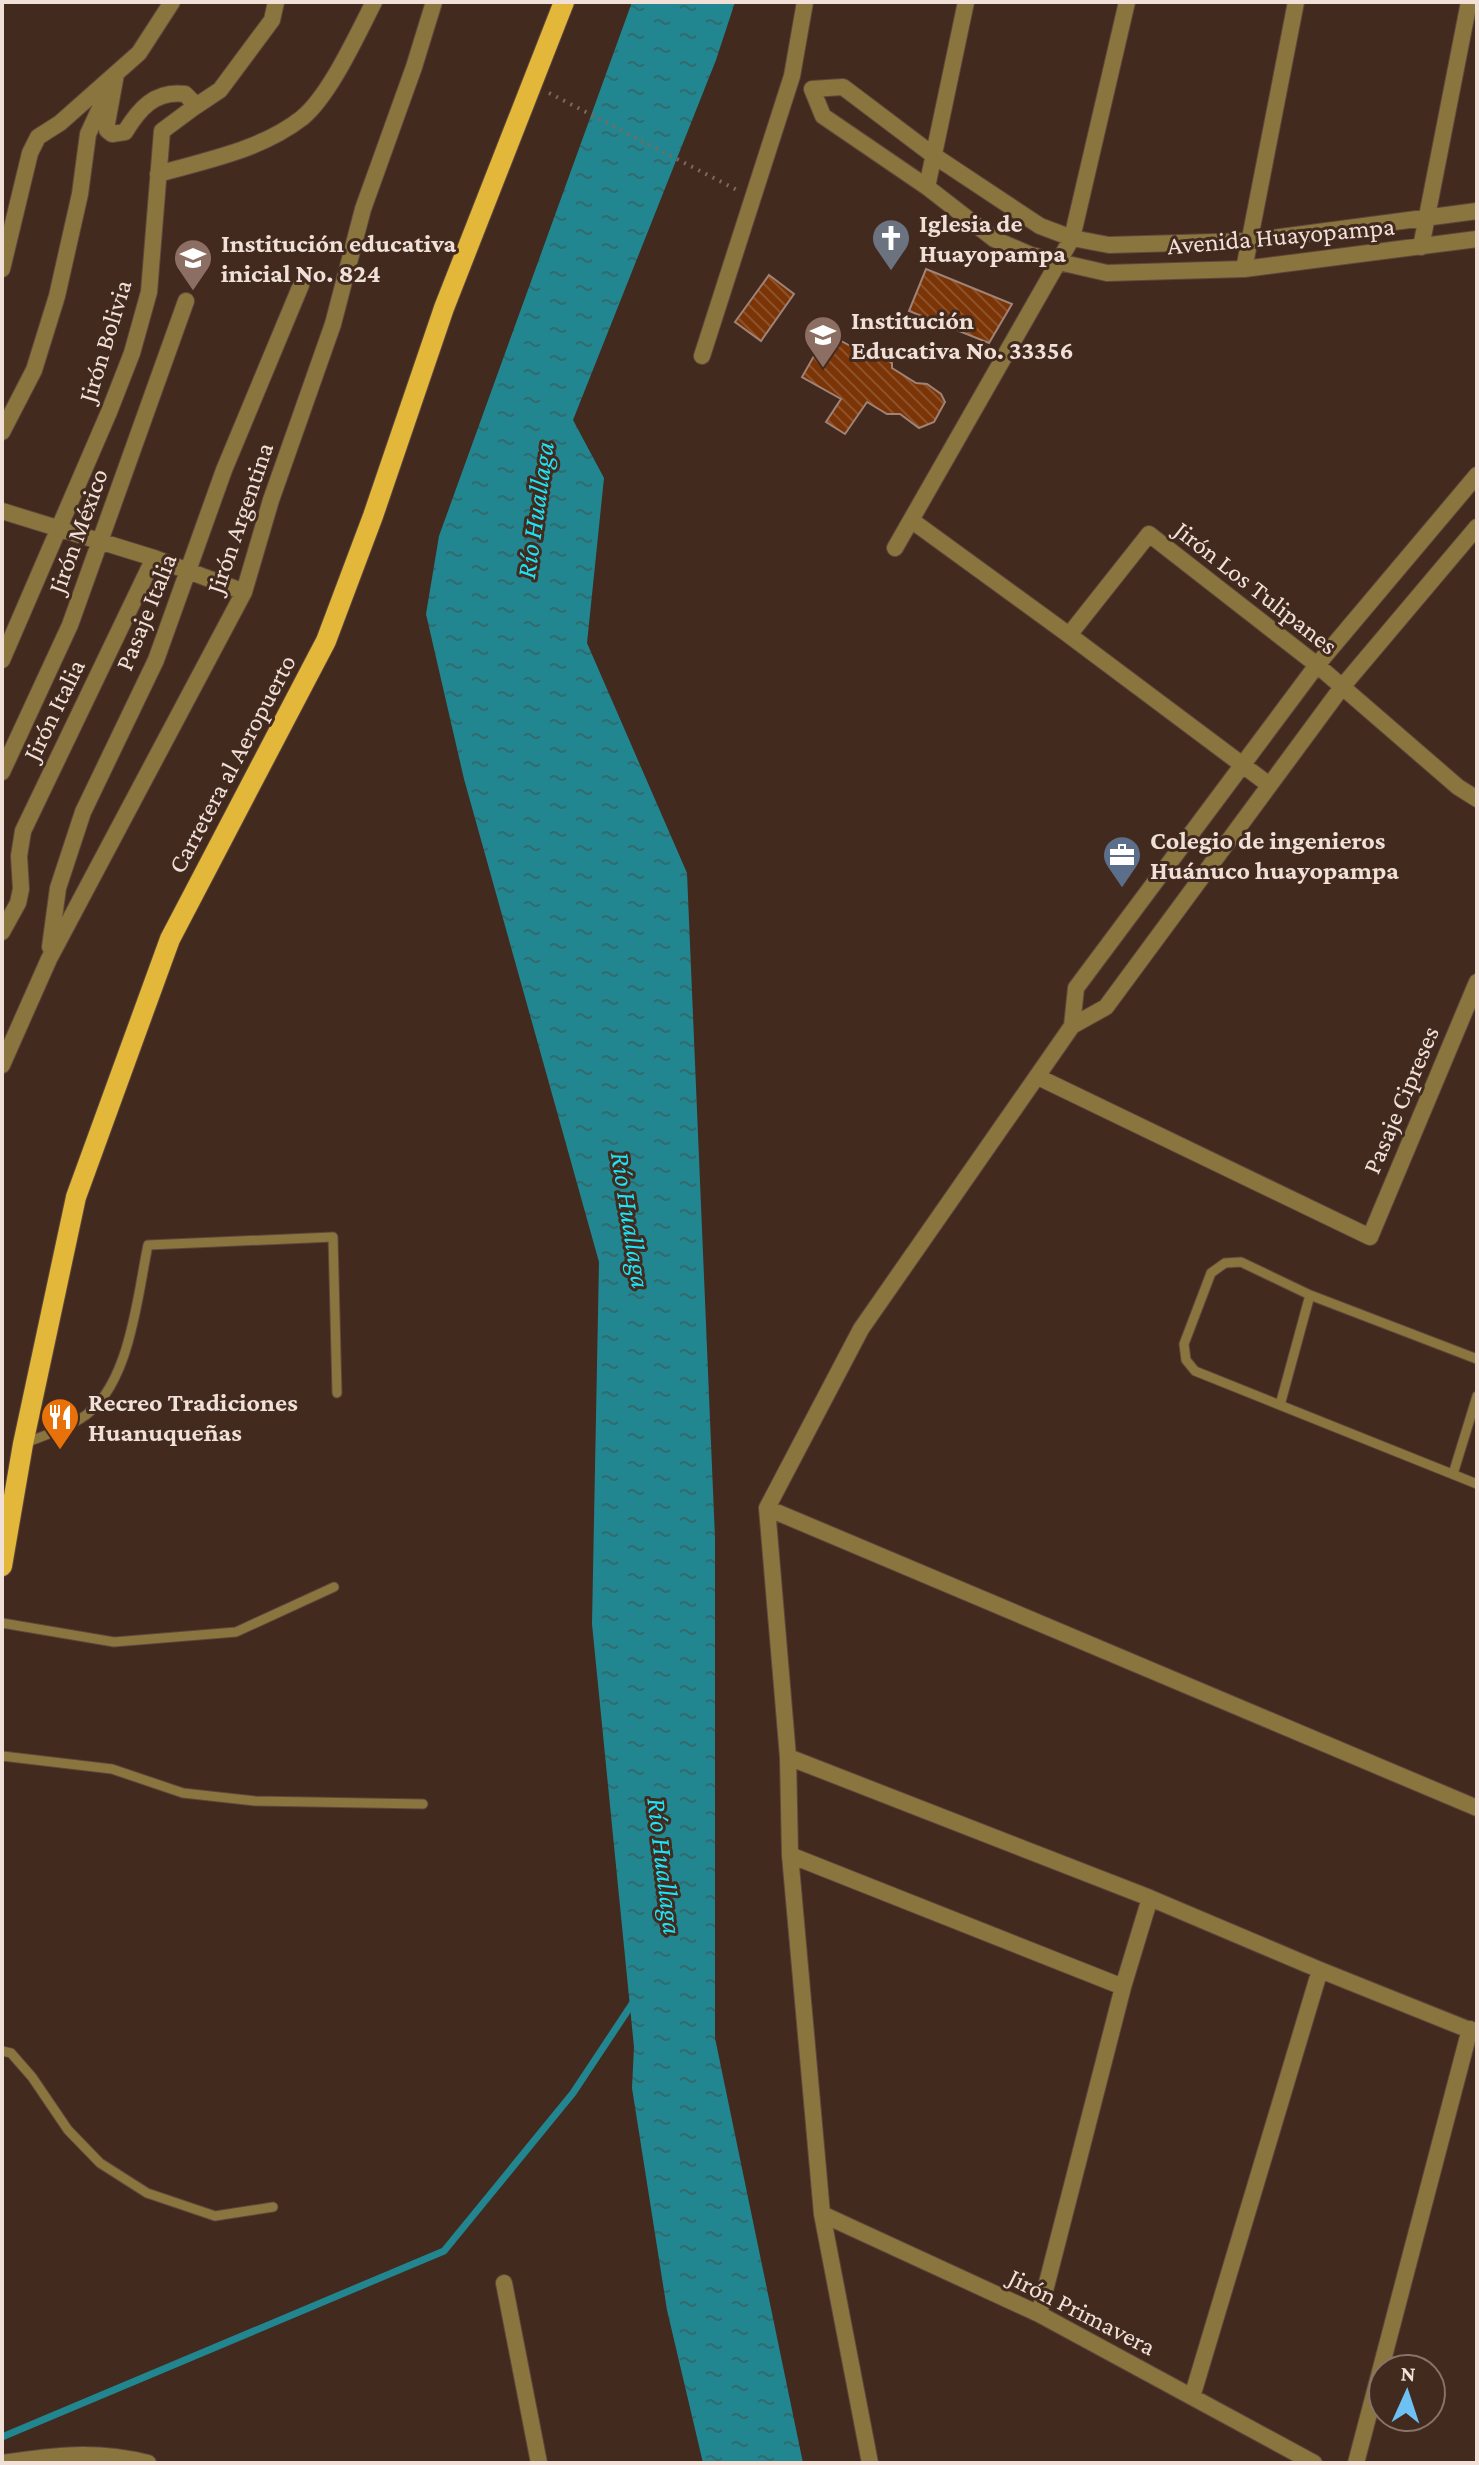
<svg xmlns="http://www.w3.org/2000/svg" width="1479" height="2465" font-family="'Crimson Pro',serif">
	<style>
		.water { fill: url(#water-ripples) }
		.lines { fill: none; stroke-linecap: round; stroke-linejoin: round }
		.stream { stroke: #218690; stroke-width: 7 }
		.building { fill: url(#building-back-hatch); stroke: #a08376; stroke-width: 2 }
		.service-casing { stroke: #5e473d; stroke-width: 11 }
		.minor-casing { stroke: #5e473d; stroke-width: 18 }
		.primary-casing { stroke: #5e473d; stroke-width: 22 }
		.path { stroke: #7d685e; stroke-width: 4; stroke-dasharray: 2 6; stroke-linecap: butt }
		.service { stroke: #8a753f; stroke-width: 9 }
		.minor { stroke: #8a753f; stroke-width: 16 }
		.primary { stroke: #e3b739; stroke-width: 20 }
		.labels { text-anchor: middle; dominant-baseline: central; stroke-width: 6; stroke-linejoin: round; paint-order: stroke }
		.poi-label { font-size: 26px; font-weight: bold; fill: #f0e0d8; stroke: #422a1f; text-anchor: start }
		.street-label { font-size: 26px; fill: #f0e0d8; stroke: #422a1f }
		.water-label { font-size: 28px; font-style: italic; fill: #1ce4f7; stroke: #422a1f }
	</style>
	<defs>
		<pattern id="water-ripples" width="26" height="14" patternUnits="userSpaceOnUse" patternTransform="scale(2)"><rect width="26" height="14" fill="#218690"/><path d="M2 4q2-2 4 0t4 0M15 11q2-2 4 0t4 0" fill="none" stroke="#316b70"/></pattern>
		<pattern id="building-back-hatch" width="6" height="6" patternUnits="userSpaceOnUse" patternTransform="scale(2)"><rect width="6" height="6" fill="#7a3406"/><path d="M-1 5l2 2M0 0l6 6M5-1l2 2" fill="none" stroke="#8d512a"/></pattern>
	</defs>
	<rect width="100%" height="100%" fill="#422a1f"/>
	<path class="water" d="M632,2h103l-19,58 -143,360 31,58 -17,165 100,230 28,665v500l88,425h-100l-36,-153 -35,-222 2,-41 -42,-423 7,-362 -135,-483 -38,-165 13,-78z"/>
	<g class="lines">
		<path class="stream" d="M2,2437l442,-186 129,-158 61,-92"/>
	</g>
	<path class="building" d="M926,269l86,35 -23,39 -80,-32z
		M769,275l25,19 -33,47 -26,-19z
		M827,333l43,24 9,-2 13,8v5l24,15 11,1 14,10 4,8 -11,20 -15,6 -19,-14h-13l-20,-12 -22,32 -19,-12 15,-23 -39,-22z"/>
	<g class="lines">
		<defs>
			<path id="service" d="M1477,1359l-167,-64 -69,-33 -16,1 -14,10 -27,71 2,16 9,11 282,113
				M1280,1405l30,-110
				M23,1444c19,-8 40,-14 57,-25 50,-30 57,-122 68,-174l185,-8 4,156
				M1453,1474l24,-78
				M2,1623l112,19 122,-10 98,-45
				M2,1756l110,13 71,24 72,8 168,3
				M2,2051l9,2 21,24 36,53 32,33 47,30 68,23 58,-9"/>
			<path id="minor" d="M812,89l11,27 104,71 67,52 37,16 28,7 48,11 137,-4 233,-30
				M812,89l31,-2 90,68 107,71 32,12 37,7 141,-4 227,-30
				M193,108l27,-18 52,-70 4,-18
				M158,174c49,-14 103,-24 144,-56 28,-23 55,-83 72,-116
				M927,187l39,-185
				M1421,247l48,-245
				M2,269l28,-116 8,-16 22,-14 79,-70 33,-51
				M1244,269l52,-267
				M702,356l90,-280 13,-74
				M2,432l32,-62 23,-74 23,-102 8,-60 17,-37
				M2,511l152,47 90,34
				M911,520l158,115
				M895,548l177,-310 55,-236
				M2,660l107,-248 23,-59 17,-61 13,-161 31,-23v-6l-8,-8c-30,-4 -46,15 -60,38l-13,2 -5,-4v-7l9,-49
				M2,772l68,-147 116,-324
				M1268,784l-199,-149 80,-101 168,131 141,122 19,12
				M2,932l16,-29 3,-14 -2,-33 4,-25 131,-273
				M50,947l8,-59 25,-76 73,-152 68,-190 77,-185
				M1072,1026l4,-38 241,-323 160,-190
				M2,1065l47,-106 195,-367 27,-92 62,-176 30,-115 51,-142 20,-65
				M1038,1077l332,160 107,-255
				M767,1508l710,300
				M788,1757l362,141 170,72 157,63
				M790,1855l333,132
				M822,2214l217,100 275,149
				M504,2283l35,180
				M1039,2314l84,-327 27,-89
				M1192,2397l128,-427
				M2,2463c53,-8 94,-13 146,0
				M870,2463l-48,-249 -32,-359 -2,-98 -21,-249 94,-179 211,-303 34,-19 236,-320 135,-160
				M1356,2463l114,-434"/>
			<path id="primary" d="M2,1566l21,-122 53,-247 94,-258 156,-298 47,-125 71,-208 120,-306"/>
		</defs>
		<use href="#service" class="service-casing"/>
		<use href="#minor" class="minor-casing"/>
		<use href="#primary" class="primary-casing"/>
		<path class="path" d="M549,93l188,97"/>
		<use href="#service" class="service"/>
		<use href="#minor" class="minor"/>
		<use href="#primary" class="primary"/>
	</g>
	<defs>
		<symbol id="church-pin" viewBox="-11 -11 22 30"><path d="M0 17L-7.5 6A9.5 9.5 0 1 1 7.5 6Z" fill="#6b7280" stroke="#422a1f"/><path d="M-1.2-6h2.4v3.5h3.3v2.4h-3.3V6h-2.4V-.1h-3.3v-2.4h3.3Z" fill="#fff"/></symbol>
		<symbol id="school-pin" viewBox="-11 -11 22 30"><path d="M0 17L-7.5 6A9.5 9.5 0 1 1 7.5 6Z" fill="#8d6e63" stroke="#422a1f"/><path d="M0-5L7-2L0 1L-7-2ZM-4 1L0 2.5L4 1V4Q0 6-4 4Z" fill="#fff"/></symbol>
		<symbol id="office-pin" viewBox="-11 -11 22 30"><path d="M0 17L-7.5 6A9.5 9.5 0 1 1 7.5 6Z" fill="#5c6f8a" stroke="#422a1f"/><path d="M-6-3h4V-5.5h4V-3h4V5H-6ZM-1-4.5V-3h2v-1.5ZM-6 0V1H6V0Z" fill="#fff"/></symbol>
		<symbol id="restaurant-pin" viewBox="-11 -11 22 30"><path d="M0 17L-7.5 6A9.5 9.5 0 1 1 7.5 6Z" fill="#e8710a" stroke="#422a1f"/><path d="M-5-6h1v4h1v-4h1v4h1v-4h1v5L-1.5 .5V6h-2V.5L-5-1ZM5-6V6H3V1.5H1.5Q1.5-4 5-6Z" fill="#fff"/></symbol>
	</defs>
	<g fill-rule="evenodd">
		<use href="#church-pin" x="869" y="216" width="44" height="60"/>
		<use href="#school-pin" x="171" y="236" width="44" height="60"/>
		<use href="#school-pin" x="801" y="313" width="44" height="60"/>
		<use href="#office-pin" x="1100" y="833" width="44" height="60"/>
		<use href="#restaurant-pin" x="38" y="1395" width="44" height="60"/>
	</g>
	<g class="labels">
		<g class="poi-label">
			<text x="919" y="223">Iglesia de<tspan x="919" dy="30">Huayopampa</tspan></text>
			<text x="221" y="243">Institución educativa<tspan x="221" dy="30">inicial No. 824</tspan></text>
			<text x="851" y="320">Institución<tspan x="851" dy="30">Educativa No. 33356</tspan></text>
			<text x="1150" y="840">Colegio de ingenieros<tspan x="1150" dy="30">Huánuco huayopampa</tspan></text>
			<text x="88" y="1402">Recreo Tradiciones<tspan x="88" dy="30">Huanuqueñas</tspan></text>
		</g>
		<g class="street-label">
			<text transform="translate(1281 236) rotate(-5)">Avenida Huayopampa</text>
			<text transform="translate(105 341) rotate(-73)">Jirón Bolivia</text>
			<text transform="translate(240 518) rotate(-71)">Jirón Argentina</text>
			<text transform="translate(78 531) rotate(-70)">Jirón México</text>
			<text transform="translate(1256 588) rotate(38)">Jirón Los Tulipanes</text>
			<text transform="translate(146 612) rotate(-68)">Pasaje Italia</text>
			<text transform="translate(54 710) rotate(-64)">Jirón Italia</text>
			<text transform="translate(232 764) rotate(-62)">Carretera al Aeropuerto</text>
			<text transform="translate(1401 1100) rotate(-67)">Pasaje Cipreses</text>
			<text transform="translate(1082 2312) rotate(27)">Jirón Primavera</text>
		</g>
		<g class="water-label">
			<text transform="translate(535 510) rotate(-82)">Río Huallaga</text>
			<text transform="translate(631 1220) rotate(81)">Río Huallaga</text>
			<text transform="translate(665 1866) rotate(83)">Río Huallaga</text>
		</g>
	</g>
	<rect width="1479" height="2465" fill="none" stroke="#f0e0d8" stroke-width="8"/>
	<g transform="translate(1407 2393) rotate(3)"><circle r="38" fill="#422a1f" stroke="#887369" stroke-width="2"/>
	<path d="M0-6L14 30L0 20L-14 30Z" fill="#6ec2f3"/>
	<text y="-12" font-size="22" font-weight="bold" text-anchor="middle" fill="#f0e0d8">N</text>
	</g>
</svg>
